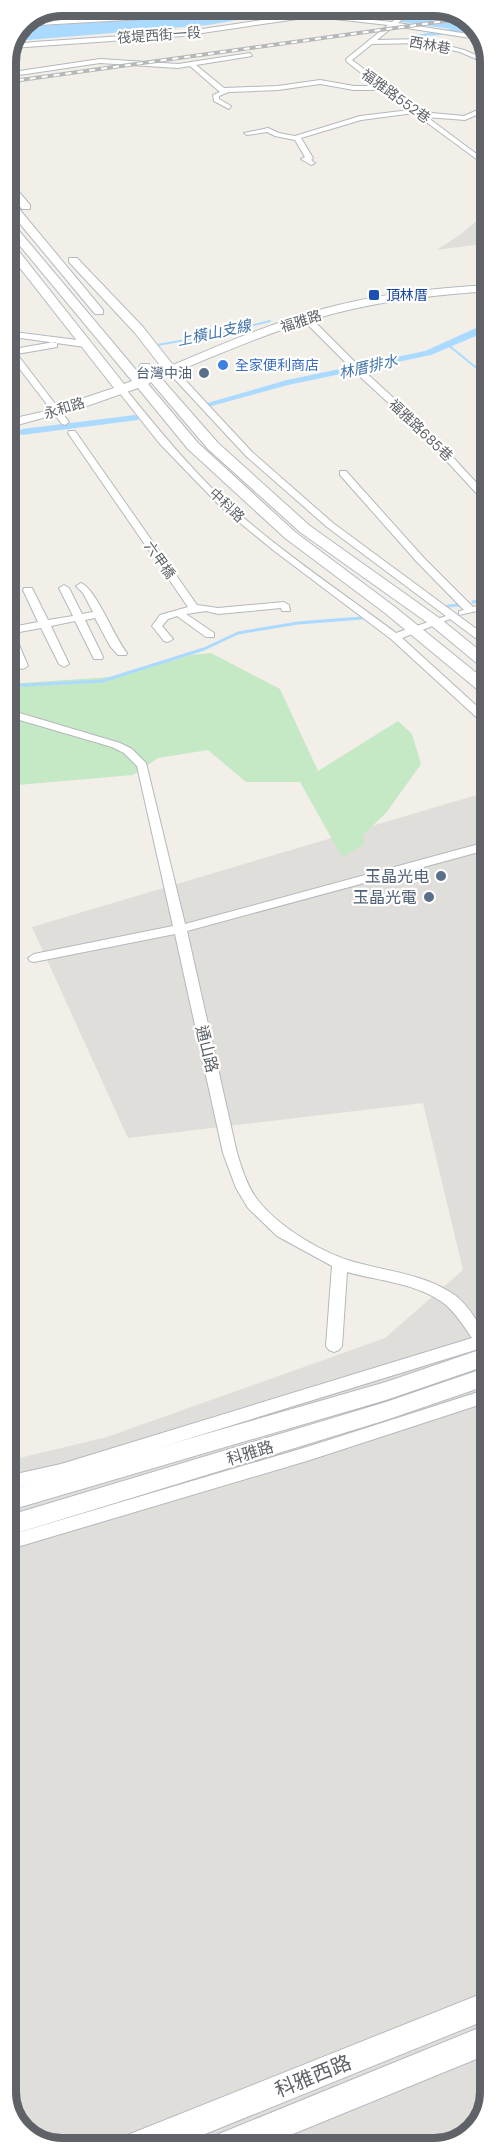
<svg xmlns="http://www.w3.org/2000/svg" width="497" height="2154" font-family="'DM Sans','Noto Sans TC',sans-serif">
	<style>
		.industrial { fill: #e0deda }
		.green { fill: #c5e8c5 }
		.water { fill: #aadaff }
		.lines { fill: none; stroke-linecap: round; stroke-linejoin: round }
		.stream-far1 { stroke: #aadaff; stroke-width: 2 }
		.stream { stroke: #aadaff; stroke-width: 3 }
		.canal { fill: #aadaff; fill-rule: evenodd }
		.street-casing { stroke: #b5b8bc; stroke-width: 2 }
		.secondary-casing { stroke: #b6babf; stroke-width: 2 }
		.street { fill: #fff; fill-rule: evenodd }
		.secondary { fill: #fff; fill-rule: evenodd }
		.rail-casing { stroke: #b6b7b8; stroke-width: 4 }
		.rail { stroke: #fff; stroke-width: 2; stroke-dasharray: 6; stroke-linecap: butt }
		.transit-dot { fill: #1a4fb4; stroke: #fff; stroke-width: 2 }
		.shop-dot { fill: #3f7fe0; stroke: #fff; stroke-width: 2 }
		.service-dot { fill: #5c6f8a; stroke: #fff; stroke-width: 2 }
		.labels { text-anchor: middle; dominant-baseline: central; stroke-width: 4.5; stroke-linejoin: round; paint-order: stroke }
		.far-street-label { font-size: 14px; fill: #5f6368; stroke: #fff }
		.far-transit-label { font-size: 14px; fill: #164399; stroke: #fff; text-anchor: start }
		.far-shop-label { font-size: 14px; fill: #366cbe; stroke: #fff; text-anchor: start }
		.far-service-label { font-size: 14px; fill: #4e5e75; stroke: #fff; text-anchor: end }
		.far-water-label { font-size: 15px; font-style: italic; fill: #4174aa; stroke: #fff }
		.service-label { font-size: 16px; fill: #4e5e75; stroke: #fff; text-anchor: end }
		.street-label { font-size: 16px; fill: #5f6368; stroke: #fff }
		.near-street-label { font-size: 20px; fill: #5f6368; stroke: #fff }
		.rim { fill: none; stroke: #5f6368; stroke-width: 8 }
	</style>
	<rect width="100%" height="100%" fill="#f1efe8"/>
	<path class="industrial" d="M490,210v33l-54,7 21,-13z
		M490,791l1,1300 -14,37 -32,19 -389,1 -31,-14 -18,-32v-641l100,-24 278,-99 78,-68 -40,-167 -295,35 -96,-211z"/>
	<path class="green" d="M211,653l69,36 38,82 80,-50 14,13 9,30 -35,49 -24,23 3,8 -23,13 -42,-75h-54l-38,-32 -50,8 -25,17 -127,11v-102l105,-7 80,-22z"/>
	<path class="water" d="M237,6h144l83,11 8,3 6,12 -63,5 -5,-1 41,-7 -113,-16 -55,-1 -75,13 -193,16 6,-14 146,-9z"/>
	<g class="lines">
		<path class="stream-far1" d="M447,344l43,35
			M157,345l53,-9 60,-15"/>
		<path class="stream" d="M473,602l17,-4
			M448,606l11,-1
			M6,686l96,-5 102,-32 34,-16 60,-10 64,-5"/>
		<path class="canal" d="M490,325v5l-59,25 -143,30 -80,22 -4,-3 83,-24 138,-29 51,-23z
			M135,415l4,3 -1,2 -116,15 -4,-3 4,-3z"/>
		<defs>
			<path id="street" d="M199,6h15l-71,13 -121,7 2,-4 119,-7z
				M411,6h7l-20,17 83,13 2,4 -89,-14 -17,14 45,-1 42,11 26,11v4l-30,-13 -38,-9 -50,1 -20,16 69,52 43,4 16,-7 10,-1v4h-7l-18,8 -38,-3 63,47v5l-76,-56 -53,7 -60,18 12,20 -2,2 4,3 -4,2 -10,-6 4,-2 -10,-17 -20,-4 -8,-4 -20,3 -3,-2 24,-5 11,5 16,3 65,-20 50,-6 -27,-20h-29l-34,-6 -42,6 -49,2 -10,4v3l12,7 -2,3 -15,-8 -1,-6 7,-3 -30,-26 -12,2 -78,-5 -94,14v-4l94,-14 78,5 72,-11 2,3 -56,9 28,23 54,-2 42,-6 34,6h24l-31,-24 -1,-3 42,-34 -53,-6h-38l-115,17 -170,12 2,-4 20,-2 148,-10 115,-17 38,1 57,6z
				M420,6h16l17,6 -2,1z
				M303,316h6l49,49v4h4l62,57 60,65v4h-6l-60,-65 -62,-57v-4h-4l-49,-49z
				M6,331l79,10 4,3 -4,3 -79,-11z
				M54,342l3,1v4l-40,7 52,68 -4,3 -3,-1 -56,-73v-8l8,6z
				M168,368h6l78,84 81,71 157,116v8l-4,-1 -36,-27 -48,19 88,80v9l-4,-1 -95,-87 -118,-89 -51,-42 -62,-64 -42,-53v-4h6c33,41 66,81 104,117 52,47 112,87 168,129l50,-17 -119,-89 -81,-71 -78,-84z
				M69,431h6l122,174 21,3 66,-6 5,3 1,6h-8l-1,-3 -63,6 -12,-3 -20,3 28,19v4h-8l-29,-21 -9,3 -6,7 11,13 -5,3 -4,-1 -12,-15 8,-11 28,-8 -120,-174z
				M340,471h6l78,87 49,49 17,-5v6l-31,7v-4l5,-1 -47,-48 -77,-87z
				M81,583c15,6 33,54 46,70l-1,2h-8l-8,-9 -15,-28 -10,2 18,37 -1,2h-8l-19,-38 -24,5 18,38 -5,3 -5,-3 -18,-36 -27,5 14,33 -5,3 -4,-1 -13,-30v-16l6,5 26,-5 -15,-32 1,-2h8l16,32 25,-4 -14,-28 5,-3 5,3 13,26 11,-2 -10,-19 -7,-7z
				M6,709l114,34 12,6 14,14 39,161 305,-83v8l-303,82 50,222c5,16 10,33 20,46 21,28 68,56 101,64 30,8 65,12 92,29 16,9 25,27 36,42l5,-1v12l-3,1 -427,132 -54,12v-14l54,-12 411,-126c-8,-12 -16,-24 -26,-33 -27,-22 -68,-24 -99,-33l-5,74 -3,4 -5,2 -5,-2 -3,-4 6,-80 -55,-30 -29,-28 -12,-20 -13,-35 -48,-219 -141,28 -4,-1 -2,-3 6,-4 139,-28 -36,-160 -13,-13 -12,-6 -106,-31z
				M491,1388v13l-181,59 -303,90v-14l303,-90z"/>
			<path id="secondary" d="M6,180l4,1 20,24v4h-8l-16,-19z
				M6,197l4,1 93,112v4h-8l-89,-107z
				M6,219l4,1 132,157 4,-1 -7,-9 2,-3h8l7,8 7,-3 -28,-36 -66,-71v-4h8l66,69 30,38c49,-21 99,-42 150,-56 54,-15 111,-21 167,-24v6c-53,4 -106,9 -158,23 -59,16 -115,41 -171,64l57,65 92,83 132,94 48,39v13l-5,-2 -53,-44 -132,-94 -92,-83 -57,-67 -3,2 50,59 97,89 100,75 95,77v13l-6,-2 -99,-82 -100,-75 -97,-89 -50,-61 -51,18 -81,22v-8l36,-8 72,-24 -108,-138v-11l4,1 114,144 8,-3 -126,-152z
				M491,1346v18l-105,36 -379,111v-20l379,-109z
				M491,1366v18l-105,36 -379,116v-20l379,-114z
				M491,1990v28l-318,129h-52l4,-11z
				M491,2023v30l-230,94h-51l4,-11z"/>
		</defs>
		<use href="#street" class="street-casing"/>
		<use href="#secondary" class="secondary-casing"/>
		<use href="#street" class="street"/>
		<use href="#secondary" class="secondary"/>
		<defs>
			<path id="rail" d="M6,82l461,-64"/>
		</defs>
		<use href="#rail" class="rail-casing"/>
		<use href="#rail" class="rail"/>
	</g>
	<rect class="transit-dot" x="368" y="289" width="12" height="12" rx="3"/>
	<circle class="shop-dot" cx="223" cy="365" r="6"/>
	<g class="service-dot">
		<circle cx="204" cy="373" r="6"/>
		<circle cx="441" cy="876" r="6"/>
		<circle cx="429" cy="897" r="6"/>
	</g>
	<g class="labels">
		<g class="far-street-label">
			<text transform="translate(159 35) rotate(-4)">筏堤西街一段</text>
			<text transform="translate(430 45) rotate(10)">西林巷</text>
			<text transform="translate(396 96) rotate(36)">福雅路552巷</text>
			<text transform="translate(301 321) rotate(-18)">福雅路</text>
			<text transform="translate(64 408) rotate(-17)">永和路</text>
			<text transform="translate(421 430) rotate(44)">福雅路685巷</text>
			<text transform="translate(227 505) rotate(43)">中科路</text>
			<text transform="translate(160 560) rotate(55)">六甲橋</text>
		</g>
		<g class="far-transit-label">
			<text x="386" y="295">頂林厝</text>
		</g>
		<g class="far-shop-label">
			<text x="235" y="365">全家便利商店</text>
		</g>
		<g class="far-service-label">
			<text x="192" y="373">台灣中油</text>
		</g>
		<g class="far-water-label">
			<text transform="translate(214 333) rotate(-12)">上橫山支線</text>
			<text transform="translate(368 367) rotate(-13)">林厝排水</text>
		</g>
		<g class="service-label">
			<text x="429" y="876">玉晶光电</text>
			<text x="417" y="897">玉晶光電</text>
		</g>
		<g class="street-label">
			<text transform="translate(207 1049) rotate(76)">通山路</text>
			<text transform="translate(250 1453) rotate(-17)">科雅路</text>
		</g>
		<g class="near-street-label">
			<text transform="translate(313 2076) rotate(-22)">科雅西路</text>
		</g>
	</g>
	<path d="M0 0H497V2154H0ZM62 16H434A46 46 0 0 1 480 62V2092A46 46 0 0 1 434 2138H62A46 46 0 0 1 16 2092V62A46 46 0 0 1 62 16Z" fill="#fff" fill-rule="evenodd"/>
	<path class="rim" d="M62 16H434A46 46 0 0 1 480 62V2092A46 46 0 0 1 434 2138H62A46 46 0 0 1 16 2092V62A46 46 0 0 1 62 16Z"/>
</svg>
